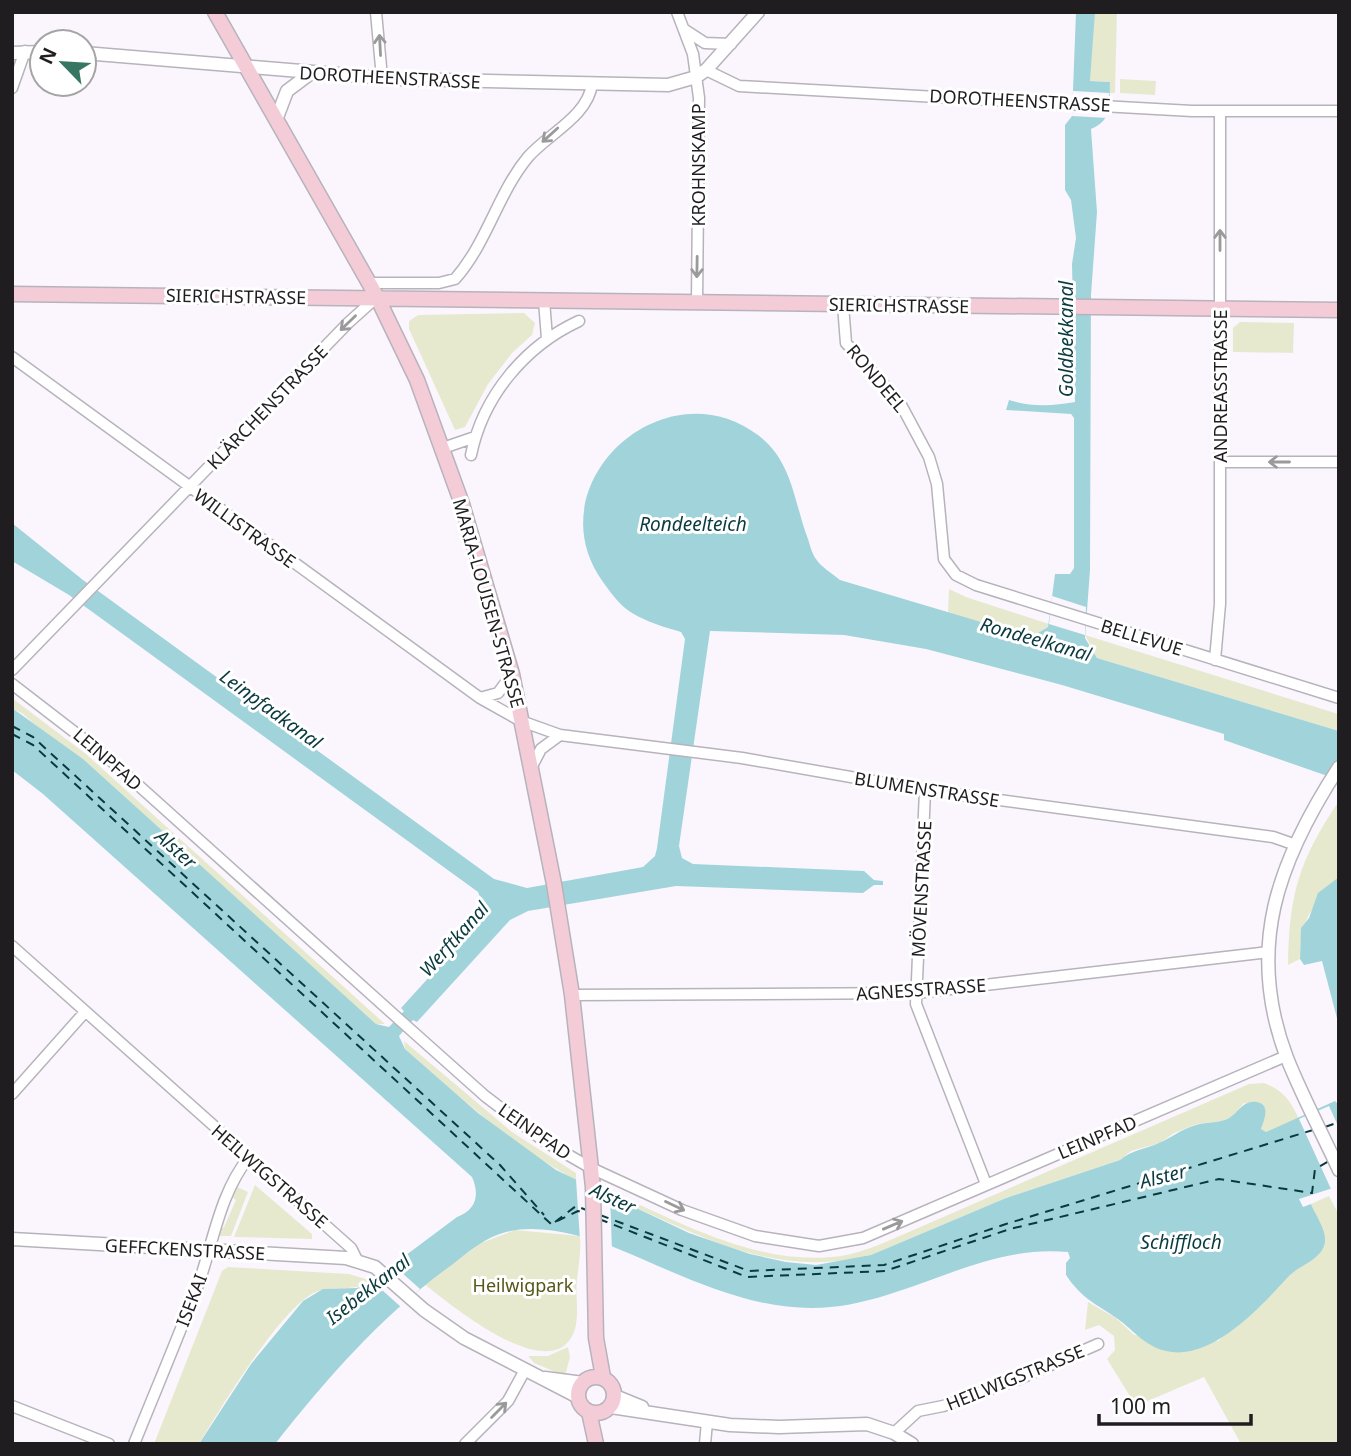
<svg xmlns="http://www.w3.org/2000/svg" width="1351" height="1456" font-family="'Noto Sans',sans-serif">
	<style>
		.green { fill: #e7e9cf }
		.water { fill: #a1d4da }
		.pier { fill: #fbf6fe }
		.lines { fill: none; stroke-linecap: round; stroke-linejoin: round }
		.ferry { stroke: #093a3f; stroke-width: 2; stroke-dasharray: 9 7; stroke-linecap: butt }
		.minor-casing { stroke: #b7b3bb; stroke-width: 13 }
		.tertiary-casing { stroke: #b7b3bb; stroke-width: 15 }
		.secondary-casing { stroke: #b7b3bb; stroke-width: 17 }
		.minor { stroke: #fff; stroke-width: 10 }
		.tertiary { stroke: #fff; stroke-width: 12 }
		.secondary { stroke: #f4ccd8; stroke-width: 14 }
		.oneway { stroke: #9a999b }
		.labels { text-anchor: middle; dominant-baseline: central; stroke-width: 6; stroke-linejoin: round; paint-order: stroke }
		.street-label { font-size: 18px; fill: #1f1d20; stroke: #fff }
		.park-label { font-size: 18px; fill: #555618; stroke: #fff }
		.water-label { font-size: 19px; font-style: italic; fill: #093a3f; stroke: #fff }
	</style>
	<rect width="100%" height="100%" fill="#fbf6fe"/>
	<path class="green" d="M1117,12l-2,81h-6l1,-11 -20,-1 4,-68z
		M1120,79l36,2 -1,14 -35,-2z
		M524,313l11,10 -3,12 -19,17 -25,32 -23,43 -10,3 -46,-101v-8l9,-6z
		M1240,322l54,1 -1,30 -60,-1v-24z
		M949,589l17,8 83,27 -1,3 -17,10 -83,-24z
		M1085,635l250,78 4,2v16l-242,-73z
		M12,698l74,56 299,270h-9l-353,-310 -11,-6z
		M1339,801v76c-24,29 -40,40 -39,82l-12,6c1,-71 11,-105 51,-164z
		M404,1041l108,91 64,41v7c-64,-34 -117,-84 -171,-131z
		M1264,1083c19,7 27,18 35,36l-33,13 -5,-3 4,-21 -21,-5 -12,14 -9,4 -26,3 -23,9 -14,10 -29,8 -11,9 -114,38 -135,57c-97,25 -171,-20 -257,-57l2,-4c69,31 146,73 225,62 24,-4 47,-15 70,-25l338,-147z
		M255,1185l57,49v5l-78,-2z
		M237,1187l11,5 -17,44h-11l-1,-6 5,-3 12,-27 -3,-2z
		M1329,1196l10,19v229h-98l-37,-67 -68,29 -29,-47 8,-9 -1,-14 -15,-11 -14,5 3,-28 28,16 18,17 84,6 73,-67 24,-17 8,-25 -12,-28z
		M515,1230l65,6c1,15 -1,28 -3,43 -2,16 3,38 -3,53 -23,57 -124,-28 -150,-48l57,-41z
		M228,1267l121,7 23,7c-20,13 -43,2 -62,14 -35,23 -89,112 -111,149h-45l68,-173z
		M568,1347l2,10 -5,19 -31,-13 -6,-7h20z"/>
	<path class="water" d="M1076,12h19l-5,69 20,1c-1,22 3,38 -19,47l6,83 -6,83 -1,275 -5,68 12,20 242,73v49l-115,-40v-6l-162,-49 -136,-36 -82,-14 -134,-4 -31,215 3,12 11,6 171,7 10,9 9,1v4h-9l-11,8 -187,-7 -148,25 -18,9 -93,102 -4,-2 -14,16 6,13 73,64 78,57 133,63 61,21 36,8 30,3 55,-10 135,-57 114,-38c13,-11 24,-10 39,-17 12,-5 21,-13 34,-17 10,-4 22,-3 32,-6 12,-4 17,-21 32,-18 14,3 7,18 4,27l5,3 69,-31 4,4v81l-40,13 4,8 8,-3c4,10 14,24 14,35 1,19 -25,26 -36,37 -27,29 -77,86 -123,75 -20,-4 -33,-21 -48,-32 -23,-16 -36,-20 -52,-44v-12l4,-5 -2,-6c-90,-9 -167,56 -256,56 -72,0 -136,-36 -201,-62 -33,-12 -80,-25 -114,-11 -16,6 -30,18 -44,29 -70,50 -125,113 -178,180h-76l52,-80 52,-63 20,-12 34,-1 13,-6 87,-65c19,-7 23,-22 15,-40l-429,-383 -31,-24v-62l71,51 293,265 13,3 15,-16 -3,-3 81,-89 3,-10 -7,-17 -409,-297 -57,-34v-38l71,57 411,299 33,9 116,-21 12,-11 2,-8 28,-209 -4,-7c-17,-5 -34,-10 -49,-19 -12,-7 -21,-20 -29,-31 -70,-97 60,-218 155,-147 35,26 36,68 50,104 2,6 4,15 8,20 5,8 16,14 24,21l191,57 17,-10 7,-53h15l4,-6v-150l-3,-4 -65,-4 3,-10c21,7 44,6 66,2l-3,-138 4,-26 -5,-38 -6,-10v-65l7,-9z
		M1339,877v149l-17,-65 -18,4 -4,-6 1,-31 8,-10 9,-25z"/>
	<path class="pier" d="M1073,91l36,2 -1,25 -36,-2z
		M1052,596l34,11 -1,28 -36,-11z
		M1329,1106l10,22v58l-8,3 -32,-70z
		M576,1179l34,15 2,57 -32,-11z
		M391,1263l29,26 -19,18 -30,-27z"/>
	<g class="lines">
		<path class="ferry" d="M12,726l21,11 467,428 44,50
			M12,734l21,11 518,479 27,-13 9,3
			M1325,1127l14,-5
			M600,1215l149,56 135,-6 122,-41 307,-94
			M599,1219l148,58 138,-6 125,-42 209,-50 93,14 3,-24 14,-8
			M555,1222l21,-16 13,5"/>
		<defs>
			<path id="minor" d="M376,12l6,66
				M677,12l16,42 6,44 -2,205
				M685,30l20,13 26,1
				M706,70l33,16 453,25h147
				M12,88l13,-37
				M368,283h71l16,-4c32,-36 43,-86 73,-122 20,-23 60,-41 64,-73
				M544,301l3,37
				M843,305l3,38 53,58 30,56 8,27 7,75 12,16 20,10 363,113
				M12,357l468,341 41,23 39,14 182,23 183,32 348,47 20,7
				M443,448l32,-11
				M471,455c12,-59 54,-109 108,-134
				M1220,462h119
				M1215,660l5,-56v-492
				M12,670l336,-347 29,-26
				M12,684l96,74 294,264 83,74 59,45 47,27 91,42 73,26 64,10 44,-8 423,-182
				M480,698l18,-5 14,-19
				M531,768l10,-19 19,-14
				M925,790l-9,214 70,180
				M12,946l339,302 6,12
				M572,995l344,-2 353,-41
				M12,1094l73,-82
				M12,1406l97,38
				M894,1433l24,-22 25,-5 76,-27 79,-35
				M134,1444c21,-52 43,-104 63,-156 16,-43 22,-94 52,-131
				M465,1444l43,-43 17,-31
				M705,1444l2,-22"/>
			<path id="tertiary" d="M12,53l30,-1
				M84,53l313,26 271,6 28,-8 10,-7 52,-58
				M276,120l11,-29 24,-18
				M1339,767c-61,94 -94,181 -52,291 15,38 35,75 52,112
				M12,1239l334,19 29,9 49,43 40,28 114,59
				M545,1378l38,5
				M615,1396l27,11
				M611,1407l119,18 49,2 88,-3 27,9 18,11"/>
			<path id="secondary" d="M215,12l162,285 40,83 45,124 50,170 42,210 18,111 21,192 3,151 7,39
				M12,294l1327,16
				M578 1395a18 18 0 1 1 36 0a18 18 0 1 1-36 0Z
				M589,1412l7,32"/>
		</defs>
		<use href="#minor" class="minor-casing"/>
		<use href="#tertiary" class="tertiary-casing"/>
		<use href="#secondary" class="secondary-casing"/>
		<use href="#minor" class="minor"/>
		<use href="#tertiary" class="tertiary"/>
		<use href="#secondary" class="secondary"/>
	</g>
	<defs><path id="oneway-shaft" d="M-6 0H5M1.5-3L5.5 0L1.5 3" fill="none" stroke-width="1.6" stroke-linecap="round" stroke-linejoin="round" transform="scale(1.75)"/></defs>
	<g class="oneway">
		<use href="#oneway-shaft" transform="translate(380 45) rotate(-93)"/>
		<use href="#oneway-shaft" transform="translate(550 135) rotate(138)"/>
		<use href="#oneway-shaft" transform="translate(1220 240) rotate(-90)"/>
		<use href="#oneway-shaft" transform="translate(697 267) rotate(91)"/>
		<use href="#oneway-shaft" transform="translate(348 323) rotate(136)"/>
		<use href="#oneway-shaft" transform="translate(1279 462) rotate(-180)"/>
		<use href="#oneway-shaft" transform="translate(675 1206) rotate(25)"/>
		<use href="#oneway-shaft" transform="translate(893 1225) rotate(-23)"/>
		<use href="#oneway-shaft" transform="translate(499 1410) rotate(-45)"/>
	</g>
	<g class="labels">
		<g class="street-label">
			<text transform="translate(390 77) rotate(3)">DOROTHEENSTRASSE</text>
			<text transform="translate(1020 100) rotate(3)">DOROTHEENSTRASSE</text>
			<text transform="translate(698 165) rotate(-90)">KROHNSKAMP</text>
			<text transform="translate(236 296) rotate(1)">SIERICHSTRASSE</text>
			<text transform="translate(899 305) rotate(1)">SIERICHSTRASSE</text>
			<text transform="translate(877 378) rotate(50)">RONDEEL</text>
			<text transform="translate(1220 386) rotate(-90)">ANDREASSTRASSE</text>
			<text transform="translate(267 407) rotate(-46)">KLÄRCHENSTRASSE</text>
			<text transform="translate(245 528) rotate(36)">WILLISTRASSE</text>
			<text transform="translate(489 603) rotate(74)">MARIA-LOUISEN-STRASSE</text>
			<text transform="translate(1142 637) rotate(17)">BELLEVUE</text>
			<text transform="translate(108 759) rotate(41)">LEINPFAD</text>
			<text transform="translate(927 789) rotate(9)">BLUMENSTRASSE</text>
			<text transform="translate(921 889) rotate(-87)">MÖVENSTRASSE</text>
			<text transform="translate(921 989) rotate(-4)">AGNESSTRASSE</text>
			<text transform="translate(535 1131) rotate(35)">LEINPFAD</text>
			<text transform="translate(1097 1137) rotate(-23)">LEINPFAD</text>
			<text transform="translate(270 1176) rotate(41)">HEILWIGSTRASSE</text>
			<text transform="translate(185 1249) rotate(3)">GEFFCKENSTRASSE</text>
			<text transform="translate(191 1300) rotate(-69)">ISEKAI</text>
			<text transform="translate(1015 1377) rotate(-22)">HEILWIGSTRASSE</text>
		</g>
		<g class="park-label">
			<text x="523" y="1285">Heilwigpark</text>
		</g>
		<g class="water-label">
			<text transform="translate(1066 339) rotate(-90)">Goldbekkanal</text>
			<text x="693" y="524">Rondeelteich</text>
			<text transform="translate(1036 639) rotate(16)">Rondeelkanal</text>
			<text transform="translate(271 709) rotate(36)">Leinpfadkanal</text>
			<text transform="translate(176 849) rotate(42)">Alster</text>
			<text transform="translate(454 939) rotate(-48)">Werftkanal</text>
			<text transform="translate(1163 1176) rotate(-14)">Alster</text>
			<text transform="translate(613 1198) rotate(25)">Alster</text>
			<text x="1181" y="1242">Schiffloch</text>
			<text transform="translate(368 1289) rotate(-38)">Isebekkanal</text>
		</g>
	</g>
	<rect width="1351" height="1456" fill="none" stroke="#1f1d20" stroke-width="28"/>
	<g transform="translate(63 63) rotate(295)"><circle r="33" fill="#ffffff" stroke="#a5a5a6" stroke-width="2"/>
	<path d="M0-5L12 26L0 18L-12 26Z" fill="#367663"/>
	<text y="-10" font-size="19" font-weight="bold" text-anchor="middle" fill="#1f1d20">N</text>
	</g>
	<path d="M1099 1414v10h152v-10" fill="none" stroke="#1f1d20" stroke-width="3.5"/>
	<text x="1110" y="1414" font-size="21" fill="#1f1d20" stroke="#ffffff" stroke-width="5" paint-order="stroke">100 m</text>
</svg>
